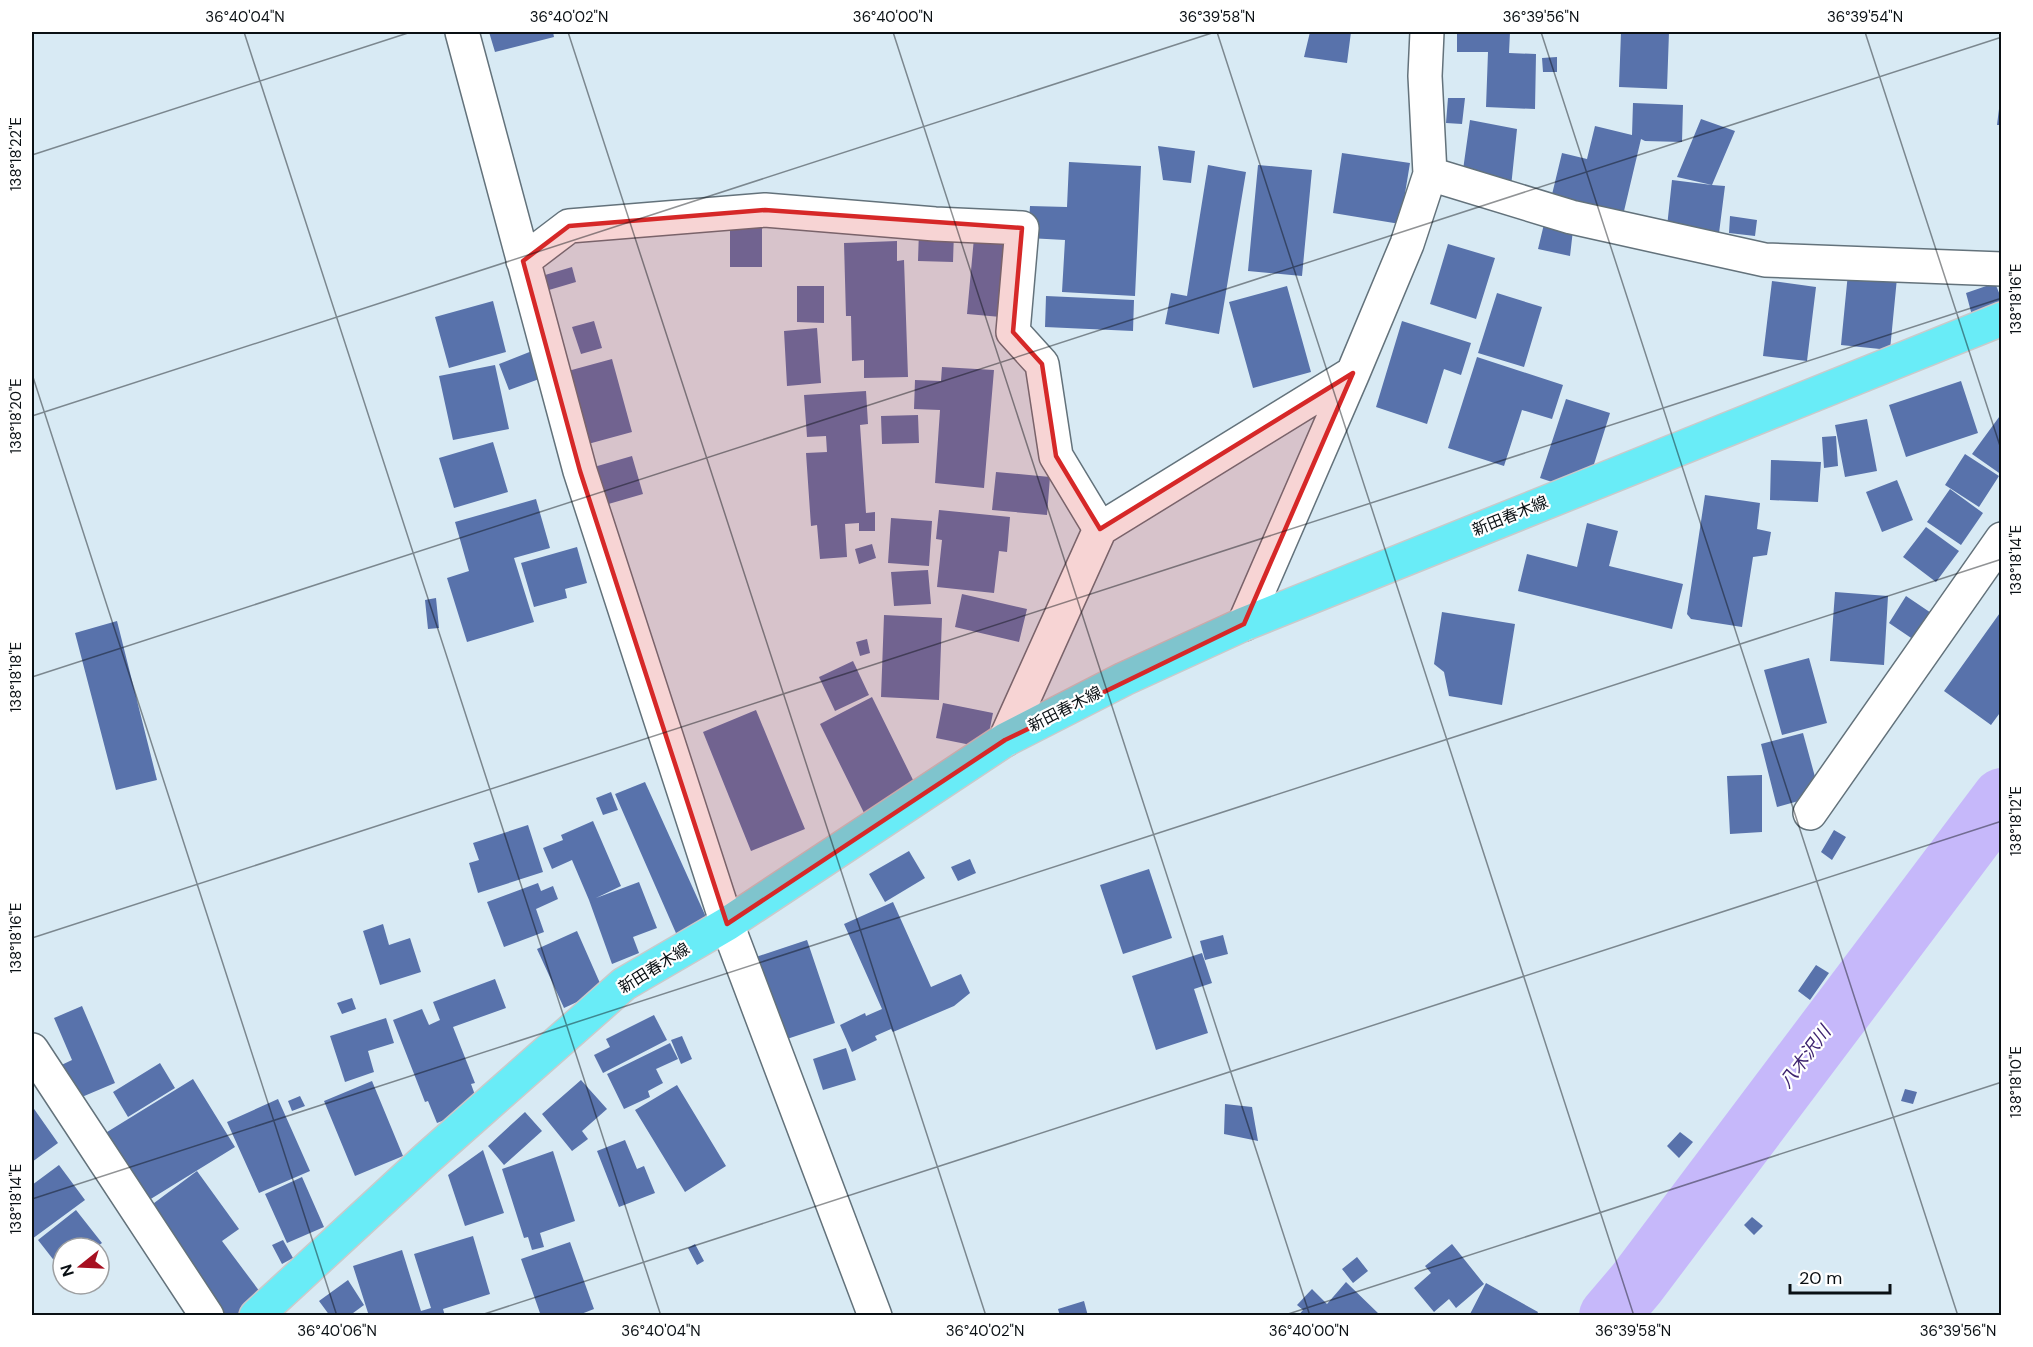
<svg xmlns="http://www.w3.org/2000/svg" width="2033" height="1347" font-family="'DM Sans','Noto Sans JP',sans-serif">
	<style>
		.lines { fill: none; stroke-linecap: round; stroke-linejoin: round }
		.river { stroke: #c6b8fa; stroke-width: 60 }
		.building { fill: #5872ab }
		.minor-casing { stroke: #63727b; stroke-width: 36 }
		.major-casing { stroke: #c9cacb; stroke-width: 36 }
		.minor { stroke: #fff; stroke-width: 33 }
		.major { stroke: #69ecf7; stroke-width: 33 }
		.marked { fill: #d62828; fill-opacity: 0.2; stroke: #d62828; stroke-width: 4.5; stroke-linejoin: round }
		.ticks { fill: none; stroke: #0a1014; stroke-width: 1.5; stroke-opacity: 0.45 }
		.labels { text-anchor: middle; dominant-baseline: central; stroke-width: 4.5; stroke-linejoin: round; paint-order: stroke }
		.street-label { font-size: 16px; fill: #0a1014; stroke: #fff }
		.water-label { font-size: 18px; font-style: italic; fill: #3e246f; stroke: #fff }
		.neatline { fill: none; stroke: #0a1014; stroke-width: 2 }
		.ticks-label { font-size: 15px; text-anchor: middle; fill: #0a1014 }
	</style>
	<rect width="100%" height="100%" fill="#d8eaf4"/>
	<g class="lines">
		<path class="river" d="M1609,1316l28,-33 365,-485"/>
	</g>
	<path class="building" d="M489,32h64l1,5 -59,15z
		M1310,32h41l-4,31 -43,-6z
		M1457,32h53l-1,21 27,1 -1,55 -49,-2 2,-55h-31z
		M1621,32h48l-2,57 -48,-2z
		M1557,57v15h-14l-1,-14z
		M1448,98h17l-3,26 -16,-1z
		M2000,101h2v24h-5z
		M1633,103l50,2 -1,37 -37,-1 -4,-2 -21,89 -72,-17 14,-58 25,6 8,-33 37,9z
		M1701,119l34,12 -23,54 13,1 -7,55 -52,-5 6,-56 40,5 -35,-8z
		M1470,120l47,9 -6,58 -49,-10z
		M1158,146l37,5 -4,32 -28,-3z
		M1342,153l68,10 -10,61 -67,-11z
		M1069,162l72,4 -6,130 -73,-4 3,-52 -37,-2 2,-32 37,1z
		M1208,165l38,7 -27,162 -54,-10 6,-31 16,3z
		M1258,165l54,5 -10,106 -54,-5z
		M1730,216l27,4 -2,16 -26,-3z
		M730,221h32v46h-32z
		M1544,224l29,6 -3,26 -32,-7z
		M919,230l35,2 -1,30 -35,-1z
		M974,238l56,5 -6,76 -57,-5z
		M897,241v20l7,-1 4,117 -44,1v-18l-12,1 -1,-45h-5l-2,-73z
		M1448,244l47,14 -19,61 -46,-15z
		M572,267l4,15 -27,8 -4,-15z
		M1848,273l49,5 -7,72 -49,-5z
		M1772,281l44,6 -9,74 -44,-5z
		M1995,283l7,17v12l-28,11 -8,-30z
		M797,286h27v37l-27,-1z
		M1287,286l24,86 -58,16 -24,-86z
		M1497,293l45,14 -18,60 -46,-14z
		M1046,296l88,4 -1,31 -88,-4z
		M493,301l13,51 -57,16 -14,-51z
		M594,321l8,27 -21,6 -9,-27z
		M1402,321l69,22 -10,32 -17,-6 -17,55 -51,-17z
		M817,328l4,55 -34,3 -3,-55z
		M532,351l10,27 -33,12 -10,-26z
		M1477,357l86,28 -11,34 -30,-9 -18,56 -56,-18z
		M612,359l20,73 -44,12 -20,-73z
		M495,365l14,64 -56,11 -14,-64z
		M942,367l52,3 -10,118 -49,-5 5,-73 -26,-1 1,-29 26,1z
		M1961,381l17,52 -72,24 -17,-52z
		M866,391l2,33 -8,1 6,88 9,-1v19h-16v-8l-14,1 2,33 -27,2 -3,-34 -6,1 -5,-73 21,-1 -1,-16 -19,1 -3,-42z
		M1566,399l44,14 -25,80 -45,-15z
		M2002,413v62l-30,-21z
		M918,415l1,28 -37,1 -1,-28z
		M1867,419l10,52 -32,6 -10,-52z
		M1836,436l2,30 -14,2 -2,-31z
		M493,442l15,50 -54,16 -15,-50z
		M1965,454l34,22 -20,31 -34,-22z
		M632,456l11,38 -38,11 -11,-38z
		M1771,460l50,2 -3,40 -48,-2z
		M996,472l54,5 -3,38 -55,-5z
		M1897,480l16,40 -31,12 -16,-40z
		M1950,489l33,24 -22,32 -34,-23z
		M1705,495l55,8 -3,26 14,3 -4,23 -14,2 -11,70 -51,-8 -4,-5z
		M536,499l14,49 -36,10 20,64 -67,20 -20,-64 22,-7 -14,-49z
		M939,510l71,7 -3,35 -8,-1 -5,42 -57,-6 5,-47 -6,-1z
		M891,518l41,3 -3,45 -41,-3z
		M1587,523l31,8 -9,35 74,18 -11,45 -154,-38 9,-37 50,13z
		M1926,527l33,24 -23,31 -33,-25z
		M872,544l4,14 -17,6 -4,-15z
		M577,547l10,36 -22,6 2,9 -33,9 -13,-44z
		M928,570l3,34 -37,2 -3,-34z
		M1835,592l53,4 -4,69 -54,-4z
		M962,594l65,15 -8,33 -64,-15z
		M1906,596l34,23 -17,27 -34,-23z
		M436,598l3,30 -11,1 -3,-29z
		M2002,610v100l-11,15 -47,-34z
		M1442,612l73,12 -13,81 -53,-9 -5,-24 -10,-8z
		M884,615l58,3 -3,82 -58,-3z
		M117,621l40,159 -41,10 -41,-157z
		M867,639l3,14 -10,3 -4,-14z
		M1809,658l18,65 -45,12 -18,-65z
		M853,661l16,34 -34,16 -16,-34z
		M872,697l46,93 -52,27 -46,-93z
		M943,703l50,10 -7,35 -50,-10z
		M756,710l49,119 -54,22 -48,-119z
		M1803,733l17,62 -43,12 -16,-63z
		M1762,775v57l-32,2 -3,-58z
		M645,782l65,144 -31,14 -64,-146z
		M611,792l7,18 -15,5 -7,-17z
		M593,821l28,65 -25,12 43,-16 18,46 -24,9 6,16 -27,11 -23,-64 -17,-40 -20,9 -9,-21 20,-8 -2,-5z
		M528,825l15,47 -65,21 -9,-30 10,-3 -6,-17z
		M1834,830l12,7 -14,23 -11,-8z
		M909,851l16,27 -40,24 -16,-28z
		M970,859l6,14 -18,8 -7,-14z
		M1149,869l23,69 -49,16 -23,-69z
		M538,883l3,8 12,-5 5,13 -22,10 8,23 -40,15 -17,-45z
		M893,902l38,85 30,-13 9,19 -16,13 -61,26 -2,-3 -16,7 2,4 -25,12 -12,-27 25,-12 1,3 16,-7 -38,-85z
		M383,924l6,21 21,-7 11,34 -41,13 -17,-54z
		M577,931l26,59 -39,18 -27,-59z
		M1223,935l5,19 -23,6 -5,-19z
		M807,940l28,83 -54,18 -28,-83z
		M1202,953l10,30 -18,6 14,44 -52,17 -24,-74z
		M1816,965l13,8 -19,27 -12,-9z
		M495,979l11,29 -53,19 22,56 -4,1 8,22 -42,17 -9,-22 -3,1 -32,-82 29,-11 7,16 11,-5 -7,-18z
		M352,998l4,11 -14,5 -5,-11z
		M82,1006l33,77 -45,19 -15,-34 17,-8 -18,-42z
		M654,1015l13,25 -64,33 -9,-18 16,-8 -4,-8z
		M386,1018l8,25 -26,8 6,21 -29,10 -15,-46z
		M682,1036l10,23 -11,5 -10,-24z
		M670,1043l8,16 -22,10 7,14 -15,8 2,6 -26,12 -17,-35z
		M846,1048l10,32 -33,10 -10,-31z
		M160,1063l15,25 -47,29 -15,-25z
		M193,1079l42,68 -94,58 -42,-68z
		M581,1080l26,29 -25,22 6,8 -16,12 -30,-37z
		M372,1081l31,75 -48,20 -31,-75z
		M677,1085l49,81 -41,26 -50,-82z
		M1905,1089l12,3 -4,12 -12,-3z
		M300,1096l5,10 -13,5 -4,-10z
		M278,1099l32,72 -51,22 -32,-71z
		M1225,1104l27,3 6,34 -34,-7z
		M32,1106l26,37 -26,19z
		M525,1112l17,19 -38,34 -16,-19z
		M1680,1132l13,10 -14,16 -12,-12z
		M625,1140l12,29 7,-3 11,27 -36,14 -22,-56z
		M483,1150l21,63 -39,13 -17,-51z
		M553,1151l22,70 -35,12 4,14 -12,3 -4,-13 -4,1 -22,-69z
		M59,1165l26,35 -53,39v-54z
		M197,1171l42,58 -17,12 44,59 -21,16h-27l-76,-104z
		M302,1177l22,50 -37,16 -22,-49z
		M76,1210l26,33 -7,5h-32v24l-25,-32z
		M1752,1217l11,9 -9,9 -10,-10z
		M473,1236l17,58 -47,15 2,7h-76l-16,-50 49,-16 19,61 10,-3 -17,-54z
		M283,1240l10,18 -11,6 -10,-19z
		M570,1242l24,67 -18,7h-35l-20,-57z
		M695,1244l9,17 -7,4 -9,-17z
		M1452,1244l32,40 -28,24 -7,-9 -15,13 -20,-24 17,-15 -6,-7z
		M1357,1257l11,14 -15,12 -11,-14z
		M348,1280l16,25 -15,11h-19l-11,-15z
		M1346,1282l35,34h-83l5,-6 -6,-5 15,-16 15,15z
		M1486,1283l52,29 -2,4h-67z
		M1084,1301l4,15h-28l-2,-7z"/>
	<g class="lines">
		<defs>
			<path id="minor" d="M462,32l118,439 147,453 148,392
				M1430,174l141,43 194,43 237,9
				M523,261l46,-35 196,-16 170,14 87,4 -9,104 29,32 14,92 44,73
				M1244,624l109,-251 54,-129 23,-70 -5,-98 2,-44
				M1005,740l95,-211 253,-156
				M1810,813l192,-274
				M32,1050l175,266"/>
			<path id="major" d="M256,1316l169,-156 199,-176 103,-60 278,-184 119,-61 120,-55 758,-305"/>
		</defs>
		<use href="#minor" class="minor-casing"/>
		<use href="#major" class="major-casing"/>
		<use href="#minor" class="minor"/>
		<use href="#major" class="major"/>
	</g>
	<path class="marked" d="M765,210l257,18 -9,104 29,32 14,92 44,73 253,-156 -109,251 -239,116 -278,184 -147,-453 -57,-210 46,-35z"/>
	<path class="ticks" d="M244,32l417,1284M568,32l418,1284M893,32l417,1284M1217,32l417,1284M1541,32l417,1284M1865,32l137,420M32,155l379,-123M32,374l305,942M32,416l1183,-384M32,677l1970,-640M32,938l1970,-640M32,1199l1970,-640M478,1316l1524,-495M1282,1316l720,-234"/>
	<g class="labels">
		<g class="street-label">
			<text transform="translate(1510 516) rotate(-22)">新田春木線</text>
			<text transform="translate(1065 709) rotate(-27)">新田春木線</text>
			<text transform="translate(654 968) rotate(-32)">新田春木線</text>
		</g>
		<g class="water-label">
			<text transform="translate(1805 1057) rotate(-53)">八木沢川</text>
		</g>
	</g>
	<rect width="2033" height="1347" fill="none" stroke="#ffffff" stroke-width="66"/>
	<g transform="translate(81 1266) rotate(252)"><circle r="28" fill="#ffffff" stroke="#9d9fa1" stroke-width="1.5"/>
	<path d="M0-4.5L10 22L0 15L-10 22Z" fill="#a71021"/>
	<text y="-9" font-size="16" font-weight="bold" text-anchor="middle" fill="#0a1014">N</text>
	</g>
	<path d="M1790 1284v9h100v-9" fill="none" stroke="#0a1014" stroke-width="3"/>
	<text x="1799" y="1284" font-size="18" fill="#0a1014" stroke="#ffffff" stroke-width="4.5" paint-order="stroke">20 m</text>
	<rect x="33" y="33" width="1967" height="1281" class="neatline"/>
	<g class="ticks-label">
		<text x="245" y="22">36°40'04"N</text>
		<text x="569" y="22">36°40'02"N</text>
		<text x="893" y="22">36°40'00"N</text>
		<text x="1217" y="22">36°39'58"N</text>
		<text x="1541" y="22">36°39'56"N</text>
		<text x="1865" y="22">36°39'54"N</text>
		<text transform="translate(16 154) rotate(-90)" y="5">138°18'22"E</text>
		<text transform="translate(2016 299) rotate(-90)" y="5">138°18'16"E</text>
		<text transform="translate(16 416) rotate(-90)" y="5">138°18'20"E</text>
		<text transform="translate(2016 560) rotate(-90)" y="5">138°18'14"E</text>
		<text transform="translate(16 677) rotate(-90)" y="5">138°18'18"E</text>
		<text transform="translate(2016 821) rotate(-90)" y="5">138°18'12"E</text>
		<text transform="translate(16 938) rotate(-90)" y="5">138°18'16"E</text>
		<text transform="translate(2016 1082) rotate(-90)" y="5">138°18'10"E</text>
		<text transform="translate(16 1199) rotate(-90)" y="5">138°18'14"E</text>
		<text x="337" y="1336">36°40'06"N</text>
		<text x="661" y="1336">36°40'04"N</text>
		<text x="985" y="1336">36°40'02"N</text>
		<text x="1309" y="1336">36°40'00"N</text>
		<text x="1633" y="1336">36°39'58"N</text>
		<text x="1958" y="1336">36°39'56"N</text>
	</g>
</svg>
